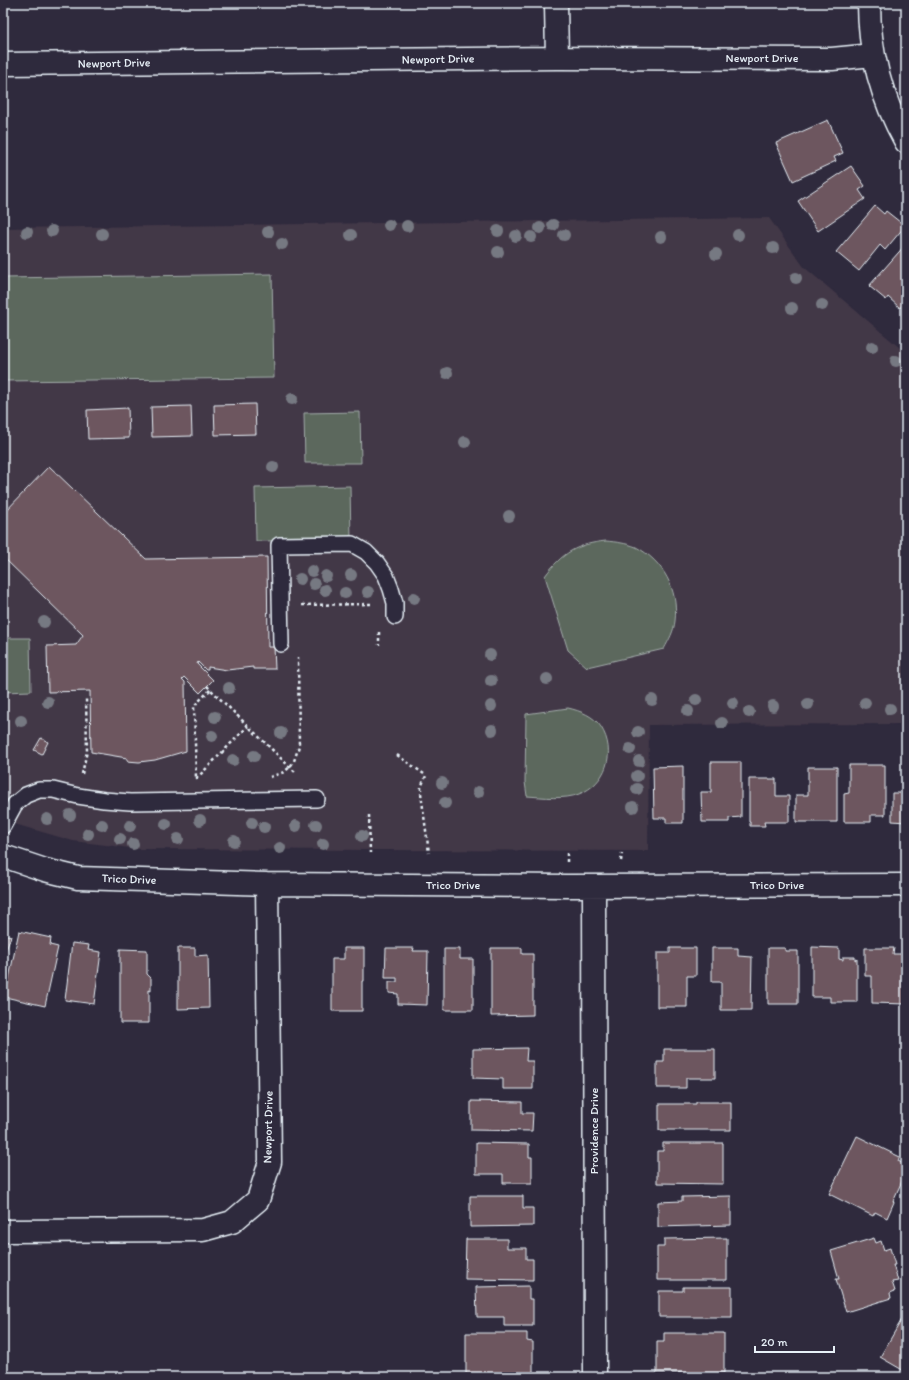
<svg xmlns="http://www.w3.org/2000/svg" width="909" height="1380" font-family="Itim,sans-serif">
	<style>
		.built { fill: #423747 }
		.green { fill: #5c685d; stroke: #a2acaa }
		.building { fill: #6d565e; stroke: #e8f1f8 }
		.lines { fill: none; stroke-linecap: round; stroke-linejoin: round }
		.service-casing { stroke: #e8f1f8; stroke-width: 18 }
		.minor-casing { stroke: #e8f1f8; stroke-width: 25 }
		.path { stroke: #e8f1f8; stroke-width: 2.5; stroke-dasharray: 3 3; stroke-linecap: butt }
		.service { stroke: #2f2a3d; stroke-width: 15 }
		.minor { stroke: #2f2a3d; stroke-width: 22 }
		.tree { fill: #767982 }
		.labels { text-anchor: middle; dominant-baseline: central; stroke-width: 3; stroke-linejoin: round; paint-order: stroke }
		.street-label { font-size: 12px; fill: #e8f1f8; stroke: #2f2a3d }
	</style>
	<rect width="100%" height="100%" fill="#2f2a3d"/>
	<filter id="ink" filterUnits="userSpaceOnUse"><feTurbulence type="fractalNoise" baseFrequency=".025" numOctaves="2"/><feDisplacementMap in="SourceGraphic" scale="8" xChannelSelector="R" yChannelSelector="G"/><feConvolveMatrix kernelMatrix="1 2 1 2 8 2 1 2 1" color-interpolation-filters="sRGB"/></filter>
	<g filter="url(#ink)">
		<path class="built" d="M769,218l35,49 102,86v371l-257,1 -1,126 -510,-2 -65,-8 -62,-18 -8,-3v-592z"/>
		<path class="green" d="M272,274l2,104 -271,3v-103z
			M360,412l1,51h-56l-1,-50z
			M350,486l1,54 -95,1 -1,-53z
			M606,541c10,1 20,2 30,6 27,14 43,43 39,74 -1,10 -6,19 -11,28l-77,18 -19,-17 -23,-74c17,-23 32,-32 61,-35z
			M3,638h27l1,53 -28,1z
			M568,708c13,3 26,8 33,19 16,25 5,57 -22,67 -14,6 -37,3 -52,2l-2,-14 1,-68z"/>
		<path class="building" d="M828,120l15,33 -9,4 2,4 -43,20 -17,-38z
			M851,166l14,20 -6,4 6,9 -47,32 -20,-30z
			M875,206l9,8 2,-3 19,15 -20,24 -5,-5 -21,26 -23,-19z
			M906,244v56l-6,8 -12,-11 -2,3 -17,-14z
			M255,404l1,30 -41,1 -1,-30z
			M191,406l1,30 -40,1 -1,-30z
			M128,408l1,30 -41,1 -1,-29z
			M49,466l97,93 121,-2 1,90h6l1,22h-22v-2l-26,3 -19,-3v3h-2l-8,-8 -1,2 16,16 -13,13 -16,-16 -2,2 3,3 1,69 -31,9 -16,2 -12,-1v-3l-36,-6 -1,-61 -42,1 -1,-46 29,-1 7,-10 -80,-78v-43z
			M41,738l7,4 -6,12 -8,-4z
			M711,762h30v55l-12,1v4h-27l-1,-30h10z
			M849,765h36v50h-14v7h-27v-28l5,-1z
			M683,766v57h-17v-5h-12l-1,-51z
			M903,766h3v56l-14,-1v-28h11z
			M808,767h29v55h-41v-27h12z
			M749,779h27v17h13v26h-25l1,4h-15v-4h-1z
			M19,931l32,7 -1,7 8,2 -13,59 -40,-9z
			M3,934l8,2 -8,23z
			M72,943l17,2 -1,5 13,2 -7,52 -29,-4z
			M812,947l27,1v11l4,1v-3h12v3l2,-1v43h-27v-5h-18z
			M178,948h17v8l13,-1 1,53 -31,1z
			M344,948h20v33h-2v30h-30v-52h12z
			M386,948h28l-1,3h15l-1,54 -29,-1v-10l-9,-1v-11h8v-4h-12z
			M491,948h31v6h11v61l-42,1z
			M670,948h26v28h-9v31h-30v-54h13z
			M712,948h26v8l14,1 -1,53h-30v-28h-9z
			M768,948h17v3h13v53h-30z
			M865,948h29l-1,6h13v50l-34,-1v-27h-7z
			M120,949l27,1v24l4,4v13l-2,-1v33h-29z
			M444,949h16v10h13v51h-29z
			M527,1048l-1,13h7v28h-30v-10l-30,-1v-29z
			M664,1049h51v29h-29v10h-29v-26h7z
			M471,1101l51,1v11h11l-1,18 -61,-1z
			M696,1102h35v28h-72v-26h37z
			M857,1136l43,21 -2,4 8,4v14l-2,3 -2,-1 -9,20 1,1 -7,16 -12,-6 -2,4 -44,-22z
			M476,1143l53,1v13h3v26h-29v-9h-27z
			M663,1143h60v41l-66,-1v-32h6z
			M470,1196h53v12h10v18l-63,1z
			M731,1196v29l-73,2v-25l24,-1v-4z
			M727,1238v42h-70v-33h7v-8z
			M874,1238l2,5 5,-2 3,9 6,-2 5,17h-2l5,16 -6,1 3,9 -5,2 1,5 -45,14 -10,-33h3l-8,-28z
			M466,1239h41v9h19v11h7v21l-68,-1z
			M529,1286v13h4v27h-29v-9h-27l-1,-30z
			M683,1287h49v30h-73v-26h24z
			M905,1314l1,1v57l-26,-15z
			M466,1333h61v8l6,1v32h-67z
			M664,1333h60v40h-67v-31h7z"/>
		<g class="lines">
			<defs>
				<path id="service" d="M281,644l-2,-99 73,-1 14,8 11,11 9,13 5,13 4,14v14
					M3,826l12,-22 11,-9 13,-5h14l25,6 26,4 26,2 187,-3"/>
				<path id="minor" d="M556,3l1,55
					M869,3c0,50 12,95 37,139
					M3,64l554,-6 275,1 41,-4
					M3,856l42,14 33,8 189,6 300,2 339,-1
					M594,886l1,491
					M3,1231l200,-1 29,-8 26,-22 12,-38 -3,-278"/>
			</defs>
			<use href="#service" class="service-casing"/>
			<use href="#minor" class="minor-casing"/>
			<path class="path" d="M302,605l71,-1
				M379,632v13
				M207,686l88,86
				M210,690l-16,16 2,73 52,-53
				M397,755l27,19 2,2 -5,11v6l8,60
				M82,774l5,-23 -1,-54
				M270,777l14,-5 6,-5 4,-6 5,-15 -1,-89
				M369,815l1,38
				M621,861l1,-8
				M567,862v-9"/>
			<use href="#service" class="service"/>
			<use href="#minor" class="minor"/>
		</g>
		<g class="tree">
			<circle cx="389" cy="225" r="6"/>
			<circle cx="553" cy="225" r="6"/>
			<circle cx="407" cy="226" r="6"/>
			<circle cx="540" cy="228" r="6"/>
			<circle cx="52" cy="231" r="6"/>
			<circle cx="498" cy="231" r="6"/>
			<circle cx="27" cy="232" r="6"/>
			<circle cx="268" cy="232" r="6"/>
			<circle cx="102" cy="234" r="6"/>
			<circle cx="351" cy="235" r="6"/>
			<circle cx="564" cy="235" r="6"/>
			<circle cx="738" cy="235" r="6"/>
			<circle cx="516" cy="236" r="6"/>
			<circle cx="531" cy="237" r="6"/>
			<circle cx="661" cy="237" r="6"/>
			<circle cx="282" cy="244" r="6"/>
			<circle cx="773" cy="248" r="6"/>
			<circle cx="498" cy="252" r="6"/>
			<circle cx="716" cy="254" r="6"/>
			<circle cx="796" cy="278" r="6"/>
			<circle cx="822" cy="305" r="6"/>
			<circle cx="792" cy="308" r="6"/>
			<circle cx="872" cy="347" r="6"/>
			<circle cx="896" cy="361" r="6"/>
			<circle cx="447" cy="373" r="6"/>
			<circle cx="292" cy="399" r="6"/>
			<circle cx="465" cy="442" r="6"/>
			<circle cx="273" cy="467" r="6"/>
			<circle cx="509" cy="516" r="6"/>
			<circle cx="312" cy="571" r="6"/>
			<circle cx="351" cy="575" r="6"/>
			<circle cx="326" cy="576" r="6"/>
			<circle cx="300" cy="579" r="6"/>
			<circle cx="314" cy="584" r="6"/>
			<circle cx="325" cy="590" r="6"/>
			<circle cx="368" cy="592" r="6"/>
			<circle cx="345" cy="593" r="6"/>
			<circle cx="414" cy="598" r="6"/>
			<circle cx="44" cy="622" r="6"/>
			<circle cx="490" cy="655" r="6"/>
			<circle cx="547" cy="679" r="6"/>
			<circle cx="491" cy="681" r="6"/>
			<circle cx="229" cy="688" r="6"/>
			<circle cx="652" cy="700" r="6"/>
			<circle cx="696" cy="700" r="6"/>
			<circle cx="48" cy="702" r="6"/>
			<circle cx="733" cy="703" r="6"/>
			<circle cx="865" cy="703" r="6"/>
			<circle cx="808" cy="704" r="6"/>
			<circle cx="491" cy="706" r="6"/>
			<circle cx="773" cy="706" r="6"/>
			<circle cx="890" cy="709" r="6"/>
			<circle cx="688" cy="711" r="6"/>
			<circle cx="749" cy="712" r="6"/>
			<circle cx="215" cy="717" r="6"/>
			<circle cx="21" cy="721" r="6"/>
			<circle cx="722" cy="723" r="6"/>
			<circle cx="492" cy="730" r="6"/>
			<circle cx="638" cy="732" r="6"/>
			<circle cx="281" cy="733" r="6"/>
			<circle cx="212" cy="736" r="6"/>
			<circle cx="630" cy="749" r="6"/>
			<circle cx="254" cy="756" r="6"/>
			<circle cx="233" cy="760" r="6"/>
			<circle cx="639" cy="761" r="6"/>
			<circle cx="637" cy="776" r="6"/>
			<circle cx="442" cy="783" r="6"/>
			<circle cx="637" cy="789" r="6"/>
			<circle cx="478" cy="792" r="6"/>
			<circle cx="445" cy="803" r="6"/>
			<circle cx="633" cy="807" r="6"/>
			<circle cx="70" cy="815" r="6"/>
			<circle cx="47" cy="819" r="6"/>
			<circle cx="200" cy="820" r="6"/>
			<circle cx="252" cy="823" r="6"/>
			<circle cx="166" cy="824" r="6"/>
			<circle cx="102" cy="825" r="6"/>
			<circle cx="316" cy="825" r="6"/>
			<circle cx="130" cy="826" r="6"/>
			<circle cx="296" cy="826" r="6"/>
			<circle cx="264" cy="827" r="6"/>
			<circle cx="88" cy="834" r="6"/>
			<circle cx="362" cy="836" r="6"/>
			<circle cx="120" cy="839" r="6"/>
			<circle cx="178" cy="839" r="6"/>
			<circle cx="234" cy="841" r="6"/>
			<circle cx="133" cy="844" r="6"/>
			<circle cx="323" cy="844" r="6"/>
			<circle cx="280" cy="848" r="6"/>
		</g>
	</g>
	<g class="labels">
		<g class="street-label">
			<text x="762" y="58">Newport Drive</text>
			<text transform="translate(438 59) rotate(-1)">Newport Drive</text>
			<text transform="translate(114 63) rotate(-1)">Newport Drive</text>
			<text transform="translate(129 879) rotate(2)">Trico Drive</text>
			<text x="453" y="885">Trico Drive</text>
			<text x="777" y="885">Trico Drive</text>
			<text transform="translate(268 1127) rotate(-89)">Newport Drive</text>
			<text transform="translate(594 1131) rotate(-90)">Providence Drive</text>
		</g>
	</g>
	<rect width="909" height="1380" fill="none" stroke="#2f2a3d" stroke-width="16"/>
	<rect x="8" y="8" width="893" height="1364" fill="none" stroke="#e8f1f8" stroke-width="1.5" filter="url(#ink)"/>
	<path d="M755 1346v6h79v-6" fill="none" stroke="#e8f1f8" stroke-width="2"/>
	<text x="761" y="1346" font-size="12" fill="#e8f1f8" stroke="#2f2a3d" stroke-width="3" paint-order="stroke">20 m</text>
</svg>
